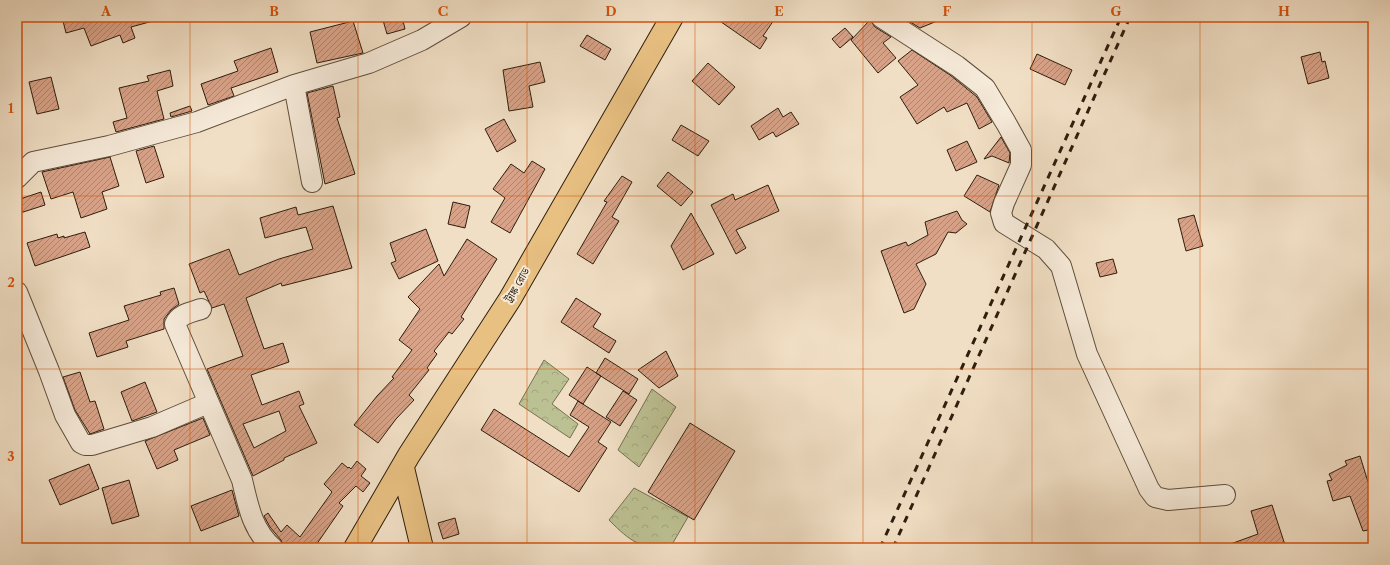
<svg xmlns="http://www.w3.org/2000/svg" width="1390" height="565" font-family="'Libre Caslon Text','Noto Serif Bengali',serif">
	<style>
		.park { fill: url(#park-crowns); stroke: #757050 }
		.building { fill: url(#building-hatch); stroke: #2e1e0d; fill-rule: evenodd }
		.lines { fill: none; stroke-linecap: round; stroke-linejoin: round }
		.minor-casing { stroke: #5f4e3b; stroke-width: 22 }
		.major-casing { stroke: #2e1e0d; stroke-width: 24 }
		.minor { stroke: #f6ead9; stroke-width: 20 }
		.major { stroke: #e8c082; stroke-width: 22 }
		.rail { stroke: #2e1e0d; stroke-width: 3; stroke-dasharray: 7 7; stroke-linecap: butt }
		.grid { fill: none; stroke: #d5530c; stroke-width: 1; stroke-opacity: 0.55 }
		.labels { text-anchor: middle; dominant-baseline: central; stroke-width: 4; stroke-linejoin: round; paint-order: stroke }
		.street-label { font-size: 11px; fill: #2e1e0d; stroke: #f6ead9 }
		.neatline { fill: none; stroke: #d5530c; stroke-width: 1.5 }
		.grid-label { font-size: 13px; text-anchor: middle; font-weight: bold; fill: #d5530c }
	</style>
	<defs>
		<pattern id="park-crowns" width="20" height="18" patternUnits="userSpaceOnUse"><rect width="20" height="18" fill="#bcc193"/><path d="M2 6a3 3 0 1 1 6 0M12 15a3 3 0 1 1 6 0" fill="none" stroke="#a2a57e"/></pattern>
		<pattern id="building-hatch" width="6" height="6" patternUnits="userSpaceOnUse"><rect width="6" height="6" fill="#d8a389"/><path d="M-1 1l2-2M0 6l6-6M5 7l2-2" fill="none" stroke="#b0846e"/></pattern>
	</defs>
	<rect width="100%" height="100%" fill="#f1dfc5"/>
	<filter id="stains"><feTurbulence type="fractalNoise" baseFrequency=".005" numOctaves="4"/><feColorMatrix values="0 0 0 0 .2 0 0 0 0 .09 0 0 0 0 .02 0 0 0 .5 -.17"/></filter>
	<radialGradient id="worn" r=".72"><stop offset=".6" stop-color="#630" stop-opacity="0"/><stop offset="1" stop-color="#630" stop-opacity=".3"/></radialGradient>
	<path class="park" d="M544,360l25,19 -17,25 26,20 -8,14 -51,-34z
		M652,389l24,18 -37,60 -21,-17z
		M634,488l54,29 -18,31c-31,0 -39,-6 -61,-28z"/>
	<path class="building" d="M62,17h90l1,4 -22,6 4,11 -12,5 -3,-8 -29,11 -7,-18 -18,5z
		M382,17h20l3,12 -18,5z
		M714,17h62l-13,19 4,2 -7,11z
		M902,17h45l-27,11z
		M870,20l5,7 16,10 -8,6 13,15 -18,15 -27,-33z
		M353,21l10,32 -46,10 -7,-31z
		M845,28l8,9 -13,11 -8,-9z
		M587,35l24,14 -6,11 -25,-14z
		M271,48l7,24 -47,16 3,8 -26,9 -7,-21 37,-13 -4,-10z
		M912,50l38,25 27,22 15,25 -13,7 -12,-26 -20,9 -3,-5 -27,17 -17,-27 18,-12 -20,-24z
		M1320,52l2,10 3,-1 4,17 -21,6 -7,-27z
		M1037,54l35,16 -7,15 -35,-16z
		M540,62l5,20 -16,4 4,21 -24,4 -6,-41z
		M708,63l27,24 -16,18 -27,-24z
		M170,70l3,16 -16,5 7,28 -48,13 -3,-10 14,-4 -8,-30 30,-7 -2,-5z
		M51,77l8,32 -22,5 -8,-32z
		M333,86l7,31 -3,1 18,56 -30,10 -18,-91z
		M190,106l2,5 -21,6 -1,-4z
		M778,108l5,9 8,-5 8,12 -23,13 -3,-5 -14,8 -8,-14z
		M504,119l12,22 -19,11 -12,-23z
		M681,125l28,16 -11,15 -26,-16z
		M1001,137l9,16 -1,10 -17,-7 -8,3z
		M967,141l10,21 -21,9 -9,-21z
		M154,146l10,31 -18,6 -10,-32z
		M110,157l9,29 -17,6 5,17 -26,9 -8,-26 -22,7 -9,-27z
		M532,161l13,8 -35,64 -19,-11 14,-24 -12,-9 18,-25 13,9z
		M668,172l25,20 -12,14 -24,-20z
		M977,175l22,10 -9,27 -26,-16z
		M622,176l10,6 -20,35 7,4 -26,43 -16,-10 30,-52 -3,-1z
		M768,185l11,26 -43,19 10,18 -10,6 -25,-49 22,-11 2,6z
		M41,192l4,13 -28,9v-14z
		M453,202l17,4 -5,22 -17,-4z
		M333,206l19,62 -70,18 -1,-3 -35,15 18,51 19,-6 6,19 -38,13 11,30 37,-14 5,13 -5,2 18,37 -33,15v2l-31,16 -46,-107 36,-13 -19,-52 -12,4 -8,-17 -4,2 -11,-29 40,-15 10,26 40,-16 34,-10 -7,-22 -41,11 -5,-20 36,-11 2,8zM279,411l7,20 -32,17 -11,-24z
		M957,211l5,9 5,4 -11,9 -8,-1 -12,22 -20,10 10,20 -12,25 -10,4 -23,-62 25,-9 2,4 20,-11 -3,-13z
		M691,213l23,41 -31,16 -12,-24z
		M1194,215l9,31 -17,5 -8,-32z
		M426,229l12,32 -39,18 -8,-16 5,-2 -6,-18z
		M85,232l5,15 -55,19 -8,-23 30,-9 1,4 6,-2v2z
		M467,239l30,20 -36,58 3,2 -12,15 -3,-2 -15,19 3,3 -10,14 2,2 -20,25 5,5 -18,19 -18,24 -24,-18 23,-29 17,-18 -2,-1 20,-27 -13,-10 21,-31 -12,-12 31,-33 5,12z
		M1113,259l4,14 -17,4 -4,-14z
		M174,288l5,16 -8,6 -7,9v10l-38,12 2,6 -31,10 -8,-24 40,-13 -5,-14 37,-11 -1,-3z
		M576,298l25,16 -8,13 23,14 -7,12 -48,-31z
		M666,351l12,25 -19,12 -21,-18z
		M605,358l33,21 -9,15 -33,-21z
		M587,367l14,9 -18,28 -14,-9z
		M80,372l10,30 5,-1 9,28 -14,5 -15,-24 -12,-33z
		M145,382l12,30 -25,9 -11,-29z
		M623,391l14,9 -17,26 -14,-9z
		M578,401l33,21 -13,20 9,6 -28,44 -98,-62 13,-21 75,48 20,-30 -19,-12z
		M203,418l7,17 -36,15 4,10 -21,9 -12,-28z
		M690,423l45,28 -41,69 -46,-28z
		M1360,456l8,26 5,-2v49l-10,2 -13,-35 -17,5 -6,-20 5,-1 -3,-6 18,-9 -2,-4z
		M357,461l9,8 -5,7 9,7 -7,9 -7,-6 -17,17 4,3 -29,42h-30l-3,-8 -11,-13 -6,-11 4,-3 13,19 6,-7 13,12 32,-45 -8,-8 18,-21 6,5 1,-1 2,2z
		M89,464l10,25 -39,16 -11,-25z
		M129,480l10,36 -27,8 -10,-36z
		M232,490l7,26 -38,15 -10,-25z
		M1272,505l13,40 -9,3h-51v-2l33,-12 -7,-23z
		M455,518l4,16 -16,5 -5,-16z"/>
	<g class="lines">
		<defs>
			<path id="minor" d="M881,17l76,49 28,22 21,35 15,27v15l-17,38 -3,10 3,10 42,26 15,17 26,88 62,135 6,8 13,3 57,-5
				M294,85l18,97
				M17,178l16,-16 76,-16 88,-24 97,-37 75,-22 53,-23 39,-23
				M17,292l32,79 16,44 16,28 4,2h7l60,-18 56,-24
				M201,309c-9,3 -22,5 -26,15l67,156c6,25 10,50 31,68"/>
			<path id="major" d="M403,468l19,80
				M355,548l54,-93 101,-156 162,-282"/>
		</defs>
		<use href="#minor" class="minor-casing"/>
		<use href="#major" class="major-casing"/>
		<use href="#minor" class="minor"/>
		<use href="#major" class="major"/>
		<path class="rail" d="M880,548l241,-531
			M893,548l237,-531"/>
	</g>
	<path class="grid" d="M190,17v531M358,17v531M527,17v531M695,17v531M863,17v531M1032,17v531M1200,17v531M17,196h1356M17,369h1356"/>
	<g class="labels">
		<g class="street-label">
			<text transform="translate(517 285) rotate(-60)">ট্রাঙ্ক রোড</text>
		</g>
	</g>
	<rect width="1390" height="565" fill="none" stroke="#f1dfc5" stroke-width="44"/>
	<rect x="22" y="22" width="1346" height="521" class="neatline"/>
	<g class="grid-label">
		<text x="106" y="16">A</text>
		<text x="274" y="16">B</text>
		<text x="443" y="16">C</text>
		<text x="611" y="16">D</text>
		<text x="779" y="16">E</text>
		<text x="947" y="16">F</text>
		<text x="1116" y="16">G</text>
		<text x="1284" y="16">H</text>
		<text x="11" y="113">1</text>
		<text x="11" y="287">2</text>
		<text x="11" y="461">3</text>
	</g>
	<rect width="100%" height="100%" filter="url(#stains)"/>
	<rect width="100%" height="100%" fill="url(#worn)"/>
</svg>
